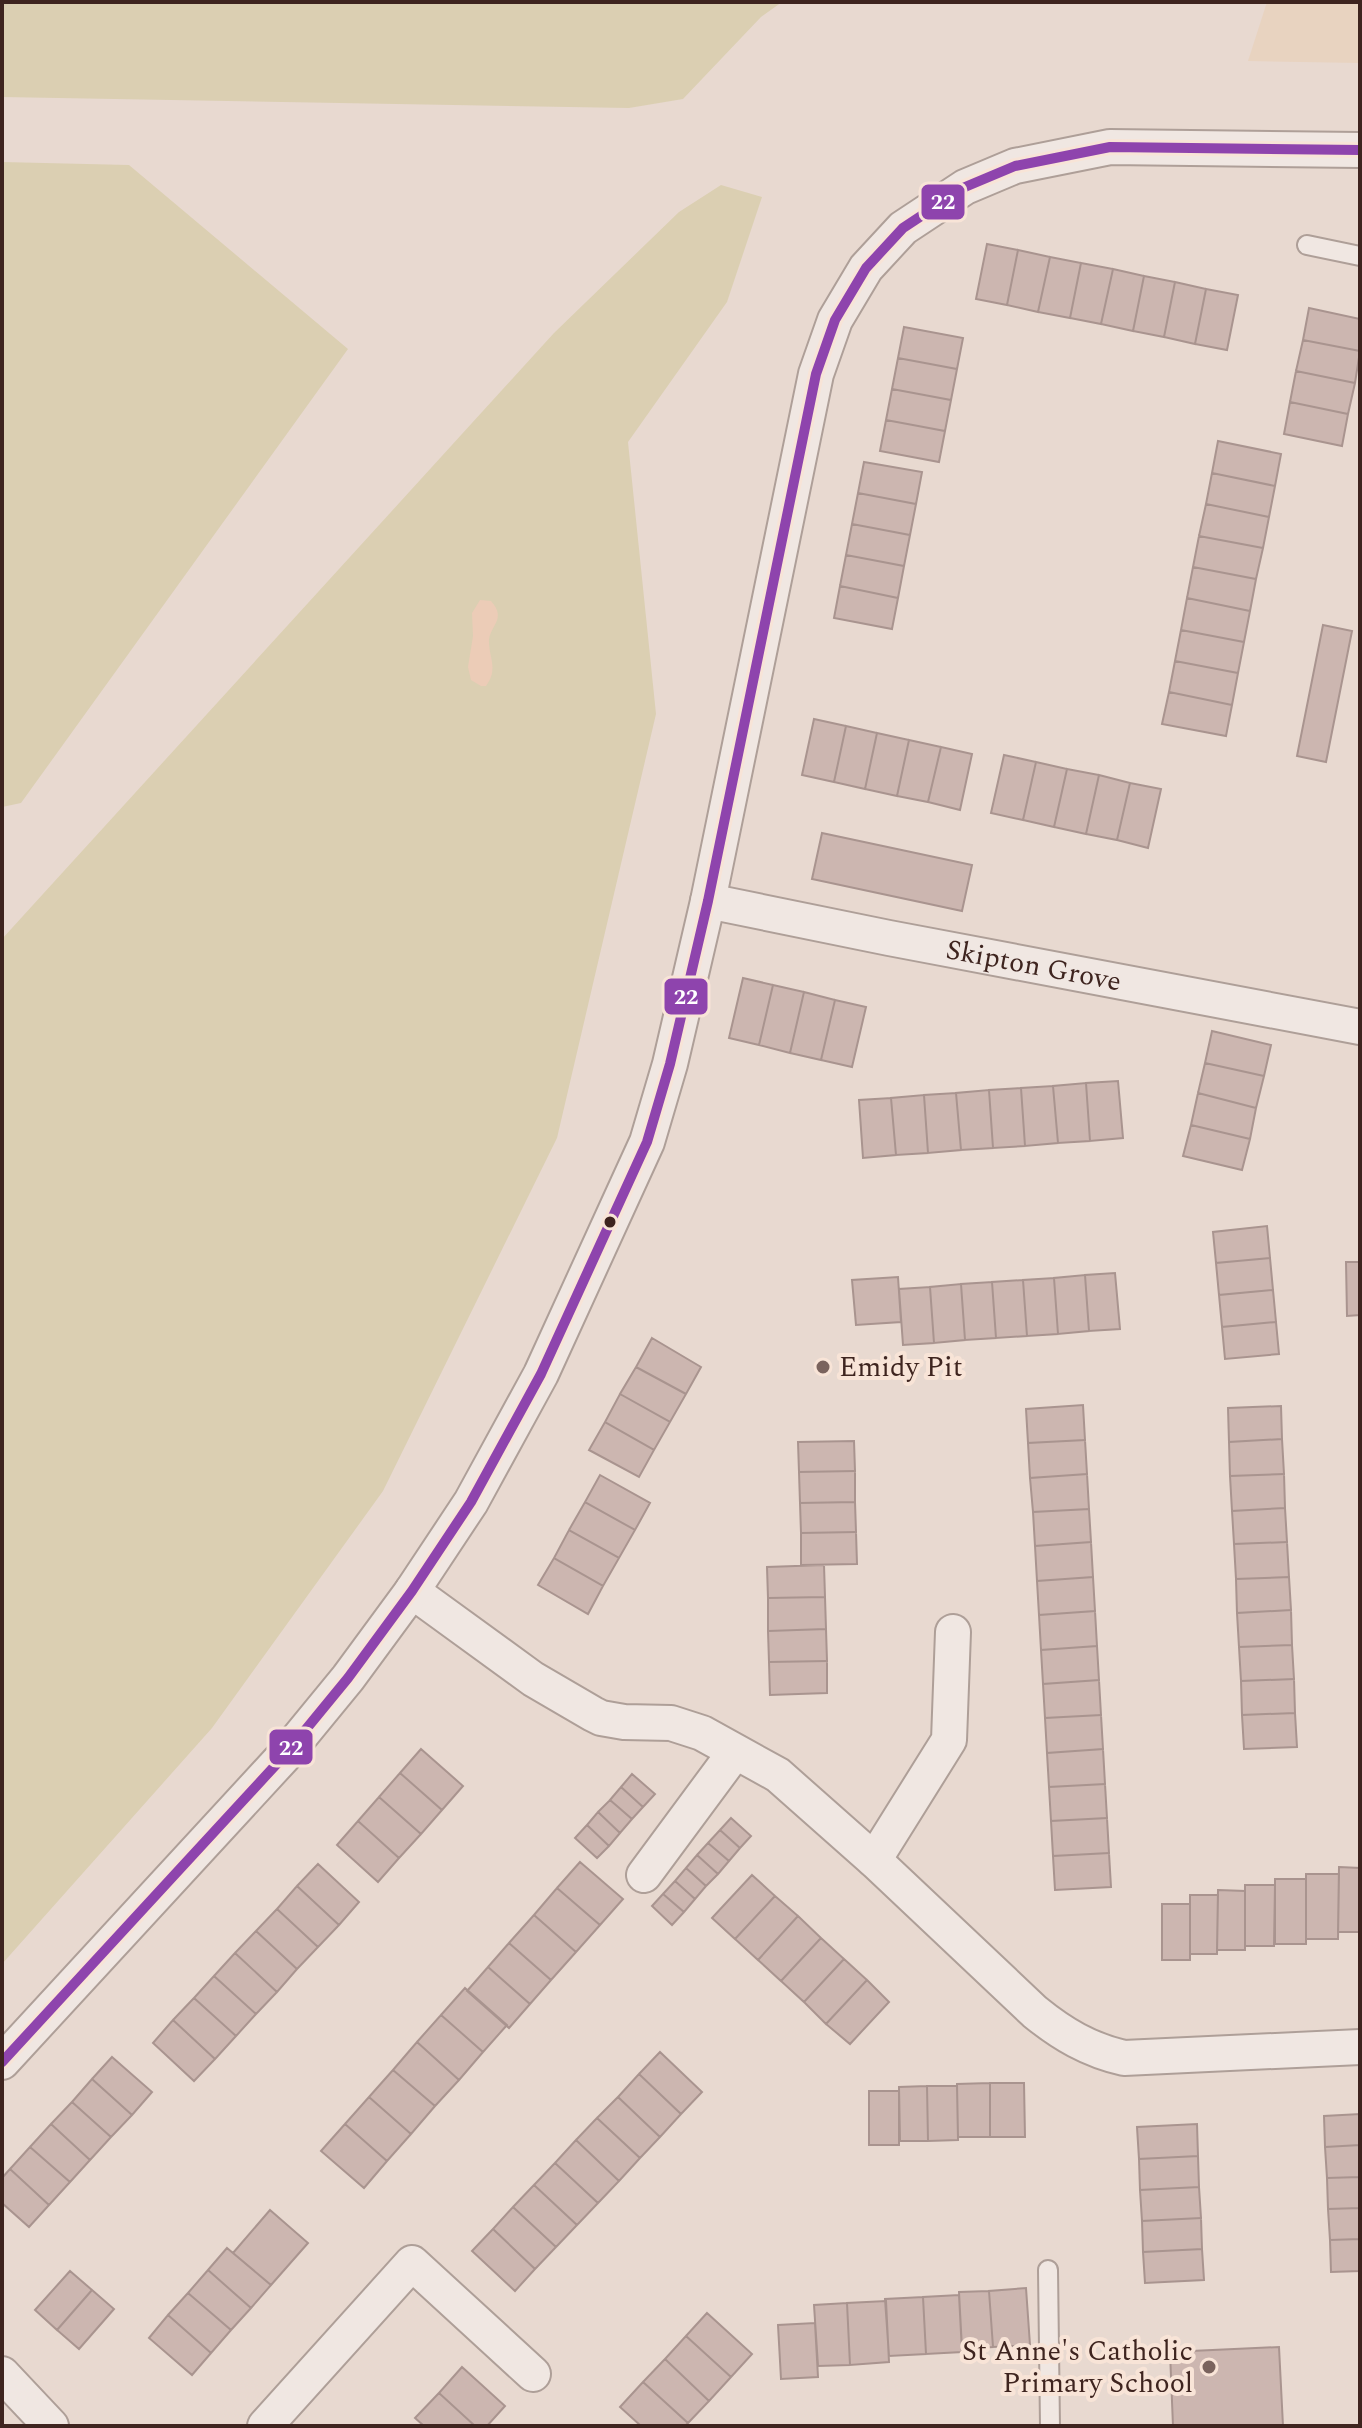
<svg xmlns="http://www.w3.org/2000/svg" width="1362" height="2428" font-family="Spectral,serif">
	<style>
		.farmland { fill: #e8d3c0 }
		.green { fill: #dbcfb2 }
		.sand { fill: #ecccb7 }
		.building { fill: #ccb6b0; stroke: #a9948f; stroke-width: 2 }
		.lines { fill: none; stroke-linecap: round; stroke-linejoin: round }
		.service-casing { stroke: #ae9f98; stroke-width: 22 }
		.minor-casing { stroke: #ae9f98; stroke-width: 38 }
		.service { stroke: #f0e7e2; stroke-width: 18 }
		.minor { stroke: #f0e7e2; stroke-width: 34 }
		.bus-1-casing { stroke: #f8e4d7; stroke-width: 16 }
		.bus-1 { stroke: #8e44ad; stroke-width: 10 }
		.bus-dot { fill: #3e241f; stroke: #f8e4d7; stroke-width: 3 }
		.poi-dot { fill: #7a635d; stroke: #f8e4d7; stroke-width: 3 }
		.labels { text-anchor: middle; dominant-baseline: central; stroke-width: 8; stroke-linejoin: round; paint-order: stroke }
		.street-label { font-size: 28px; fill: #3e241f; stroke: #f8e4d7 }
		.poi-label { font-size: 28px; fill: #3e241f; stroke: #f8e4d7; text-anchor: start }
		.line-badge { stroke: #f8e4d7; stroke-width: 3 }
		.badge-label { font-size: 22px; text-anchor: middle; font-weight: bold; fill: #fff }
	</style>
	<rect width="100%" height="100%" fill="#e8d9d0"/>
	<path class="farmland" d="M1267,2h93v61l-112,-2z"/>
	<path class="green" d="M2,2h780l-21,15 -78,82 -54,9 -627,-11z
		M2,162l127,3 219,184 -327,454 -19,4z
		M721,185l41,12 -35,105 -99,140 28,272 -99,424 -174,353 -171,237 -210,236v-1025l552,-606 125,-121z"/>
	<path class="sand" d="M480,600l11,1c17,19 -3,25 -2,42 1,17 9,27 -3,43h-5l-10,-6 -3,-13 5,-31 -1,-23z"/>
	<path class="building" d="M987,244l31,6 -11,55 -31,-6z
		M1018,250l32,7 -12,55 -31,-7z
		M1050,257l31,6 -11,55 -32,-6z
		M1081,263l32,6 -12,55 -31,-6z
		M1113,269l31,7 -11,55 -32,-7z
		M1144,276l31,6 -11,55 -31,-6z
		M1175,282l31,7 -11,55 -31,-7z
		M1206,289l32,6 -11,55 -32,-6z
		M1309,308l51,11v32l-57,-11z
		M904,327l59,11 -6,31 -59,-11z
		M1303,340l57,11 -5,32 -59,-12z
		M898,358l59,11 -6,31 -59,-11z
		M1296,371l59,12 -7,31 -58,-12z
		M892,389l59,11 -6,31 -59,-11z
		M1290,402l58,12 -6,32 -58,-12z
		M886,420l59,11 -6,31 -59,-11z
		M1218,441l63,13 -6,32 -63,-13z
		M864,462l58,10 -6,32 -58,-11z
		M1212,473l63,13 -6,31 -63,-13z
		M858,493l58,11 -6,31 -58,-11z
		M1206,504l63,13 -6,31 -64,-12z
		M852,524l58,11 -6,31 -58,-11z
		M1199,536l64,12 -7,31 -63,-12z
		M846,555l58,11 -6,32 -58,-12z
		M1193,567l63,12 -6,32 -63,-13z
		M840,586l58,12 -6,31 -58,-11z
		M1187,598l63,13 -6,31 -63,-12z
		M1323,625l29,6 -26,131 -29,-6z
		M1181,630l63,12 -6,31 -63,-12z
		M1175,661l63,12 -6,32 -63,-13z
		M1169,692l63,13 -6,31 -64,-12z
		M814,719l32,7 -12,56 -32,-7z
		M846,726l31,7 -12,56 -31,-7z
		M877,733l32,7 -12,56 -32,-7z
		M909,740l32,7 -13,55 -31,-6z
		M941,747l31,7 -12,56 -32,-8z
		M1004,755l32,7 -13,58 -32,-7z
		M1036,762l31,7 -13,58 -31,-7z
		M1067,769l32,6 -13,59 -32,-7z
		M1099,775l31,8 -13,57 -31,-6z
		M1130,783l31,6 -13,59 -31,-8z
		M822,833l150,32 -10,46 -150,-32z
		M743,978l30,7 -14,60 -30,-7z
		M773,985l31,7 -14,61 -31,-8z
		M804,992l31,8 -14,60 -31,-7z
		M835,1000l31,7 -14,60 -31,-7z
		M1212,1031l59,14 -7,31 -59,-13z
		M1205,1063l59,13 -8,32 -58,-15z
		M1118,1081l5,57 -33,3 -4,-58z
		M1086,1083l4,58 -32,2 -5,-57z
		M1053,1086l5,57 -33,3 -4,-58z
		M1021,1088l4,58 -32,2 -4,-58z
		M989,1090l4,58 -32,2 -5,-57z
		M956,1093l5,57 -33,3 -4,-58z
		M1198,1093l58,15 -6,31 -59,-14z
		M924,1095l4,58 -32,2 -5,-57z
		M891,1098l5,57 -33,3 -4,-58z
		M1191,1125l59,14 -8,31 -59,-14z
		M1267,1226l3,32 -54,5 -3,-31z
		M1270,1258l3,32 -54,5 -3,-32z
		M1346,1262h14v53l-13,1z
		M1115,1273l5,56 -31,2 -4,-56z
		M1085,1275l4,56 -31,3 -4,-56z
		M898,1277l3,45 -45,3 -4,-45z
		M1054,1278l4,56 -31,2 -4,-56z
		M1023,1280l4,56 -31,2 -4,-56z
		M992,1282l4,56 -31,2 -4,-56z
		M961,1284l4,56 -31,3 -4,-56z
		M930,1287l4,56 -31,2 -4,-56z
		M1273,1290l3,32 -54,5 -3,-32z
		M1276,1322l3,32 -54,5 -3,-32z
		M652,1338l49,29 -15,27 -50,-27z
		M636,1367l50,27 -16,28 -50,-28z
		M620,1394l50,28 -16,28 -49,-28z
		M1083,1405l2,35 -57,3 -2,-34z
		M1281,1406l1,33 -53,3 -1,-34z
		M605,1422l49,28 -15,27 -50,-27z
		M1282,1439l2,35 -54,2 -1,-34z
		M1085,1440l2,34 -57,4 -2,-35z
		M854,1441l1,30 -56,1 -1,-30z
		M855,1471v31l-55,1 -1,-31z
		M1087,1474l2,35 -56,3 -3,-34z
		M1284,1474l1,34 -53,3 -2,-35z
		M600,1475l50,28 -15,27 -50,-28z
		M585,1502l50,28 -16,28 -50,-28z
		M855,1502l1,30 -55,1 -1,-30z
		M1285,1508l2,34 -53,2 -2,-33z
		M1089,1509l2,33 -56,4 -2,-34z
		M569,1530l50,28 -16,28 -49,-28z
		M856,1532l1,32 -56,1v-32z
		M1091,1542l2,35 -56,4 -2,-35z
		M1287,1542l2,35 -53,2 -2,-35z
		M554,1558l49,28 -15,28 -50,-29z
		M824,1565l1,32 -57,1 -1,-31z
		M1093,1577l2,34 -56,4 -2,-34z
		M1289,1577l2,33 -54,3 -1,-34z
		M825,1597l1,32 -58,2v-33z
		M1291,1610l1,35 -53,2 -2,-34z
		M1095,1611l2,35 -56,4 -2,-35z
		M826,1629l1,32 -58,1 -1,-31z
		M1292,1645l2,34 -53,2 -2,-34z
		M1097,1646l2,34 -56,4 -2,-34z
		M827,1661v32l-57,2 -1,-33z
		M1294,1679l1,34 -53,2 -1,-34z
		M1099,1680l2,35 -56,3 -2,-34z
		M1295,1713l2,34 -53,2 -2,-34z
		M1101,1715l2,34 -56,4 -2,-35z
		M421,1749l42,37 -21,24 -42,-37z
		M1103,1749l2,35 -56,3 -2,-34z
		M400,1773l42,37 -21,24 -42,-37z
		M632,1774l23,20 -12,13 -22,-20z
		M1105,1784l2,34 -56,3 -2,-34z
		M621,1787l22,20 -11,12 -22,-19z
		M379,1797l42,37 -22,24 -41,-37z
		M610,1800l22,19 -12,14 -22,-21z
		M598,1812l22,21 -11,13 -22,-21z
		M731,1818l20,18 -11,12 -20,-18z
		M1107,1818l2,35 -56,3 -2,-35z
		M358,1821l41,37 -21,24 -41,-37z
		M587,1825l22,21 -12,12 -22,-20z
		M720,1830l20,18 -11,13 -21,-18z
		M708,1843l21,18 -11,13 -21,-19z
		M1109,1853l2,34 -56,3 -2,-34z
		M697,1855l21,19 -12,12 -20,-18z
		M580,1862l43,37 -23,26 -43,-37z
		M318,1864l41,38 -20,23 -42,-39z
		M1339,1867l21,1v64h-22z
		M686,1868l20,18 -11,13 -20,-18z
		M1306,1874h33l-1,65h-32z
		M752,1875l23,21 -40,43 -23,-21z
		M1275,1879h31v65h-31z
		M675,1881l20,18 -11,13 -21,-18z
		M1245,1885h30l-1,61h-29z
		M297,1886l42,39 -21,22 -41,-38z
		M557,1888l43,37 -24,27 -42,-37z
		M1218,1890l27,1v59h-28z
		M663,1894l21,18 -12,13 -20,-19z
		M1190,1895h28l-1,59h-27z
		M775,1896l23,20 -40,44 -23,-21z
		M1162,1904h28v56h-28z
		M277,1909l41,38 -21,22 -41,-38z
		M534,1915l42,37 -25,28 -42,-37z
		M798,1916l23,22 -40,43 -23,-21z
		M256,1931l41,38 -20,23 -42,-39z
		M821,1938l23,21 -40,43 -23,-21z
		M509,1943l42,37 -21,24 -42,-37z
		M235,1953l42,39 -21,22 -42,-38z
		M844,1959l23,21 -41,44 -22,-22z
		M488,1967l42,37 -21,24 -42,-37z
		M214,1976l42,38 -20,22 -42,-38z
		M867,1980l22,22 -39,42 -24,-20z
		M465,1988l42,37 -24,27 -42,-37z
		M194,1998l42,38 -21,23 -42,-39z
		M441,2015l42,37 -24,28 -42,-38z
		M173,2020l42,39 -21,22 -41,-38z
		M417,2042l42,38 -24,26 -42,-36z
		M660,2052l42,40 -21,22 -42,-40z
		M112,2057l40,35 -20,23 -40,-36z
		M393,2070l42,36 -24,28 -42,-37z
		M639,2074l42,40 -21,23 -42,-40z
		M92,2079l40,36 -21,22 -39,-35z
		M990,2083h34l1,54h-35z
		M990,2083v54h-32l-1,-53z
		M927,2086h30l1,54 -30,1z
		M927,2086l1,55h-28l-1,-54z
		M869,2091h30v54h-30z
		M369,2097l42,37 -24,27 -42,-37z
		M618,2097l42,40 -20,21 -43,-40z
		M72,2102l39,35 -21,23 -39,-36z
		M1360,2114v31l-35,2 -1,-31z
		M597,2118l43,40 -21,23 -43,-41z
		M51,2124l39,36 -20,22 -40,-35z
		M345,2124l42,37 -23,27 -43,-37z
		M1197,2124l1,32 -59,3 -2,-32z
		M576,2140l43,41 -21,22 -43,-40z
		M1360,2145v32l-33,1 -2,-31z
		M30,2147l40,35 -21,23 -39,-36z
		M1198,2156l1,31 -59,3 -1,-31z
		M555,2163l43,40 -21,22 -43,-40z
		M10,2169l39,36 -20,22 -27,-24v-25z
		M1360,2177v31l-32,1 -1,-31z
		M534,2185l43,40 -21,22 -43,-40z
		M1199,2187l2,31 -59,3 -2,-31z
		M513,2207l43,40 -21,22 -42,-40z
		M1360,2208v31l-30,1 -2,-31z
		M270,2210l38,33 -37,42 -38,-32z
		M1201,2218l1,31 -59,3 -1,-31z
		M493,2229l42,40 -20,22 -43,-40z
		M1360,2239v32l-29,1 -1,-32z
		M227,2248l44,37 -20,23 -43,-38z
		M1202,2249l2,31 -59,3 -2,-31z
		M208,2270l43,38 -20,22 -43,-37z
		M70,2271l22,19 -35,40 -22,-20z
		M1026,2288l4,57 -37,2 -4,-56z
		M92,2290l22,19 -35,40 -22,-19z
		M989,2291l4,56 -31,2 -3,-57z
		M188,2293l43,37 -20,23 -43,-38z
		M959,2295l3,57 -36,2 -3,-57z
		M923,2297l3,57 -37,2 -4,-57z
		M886,2301l3,61 -39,3 -3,-62z
		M847,2303l3,62 -32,1 -4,-61z
		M707,2313l45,41 -21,23 -45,-41z
		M168,2315l43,38 -19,22 -43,-37z
		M815,2323l3,54 -37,2 -3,-54z
		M686,2336l45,41 -22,24 -44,-42z
		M1279,2347l4,79h-110l-3,-74z
		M665,2359l44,42 -21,22 -45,-41z
		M462,2367l43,39 -18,20h-12l-36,-33z
		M643,2382l45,41 -3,3h-44l-21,-19z
		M439,2393l36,33h-51l-9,-8z"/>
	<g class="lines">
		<defs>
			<path id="service" d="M1307,245l53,11
				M1048,2270l2,156"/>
			<g id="minor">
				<path id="s1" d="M708,901l181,37 471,89"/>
				<path d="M412,1591l121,88 60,35 8,4 23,4 47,1 31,10 76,42 96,85 161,152c27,22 54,38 89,46l236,-11"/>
				<path d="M874,1860l75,-120 4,-108"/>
				<path d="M644,1875l91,-123"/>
				<path d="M2,2062l282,-306 64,-78 64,-87 59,-89 70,-128 106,-232 23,-78 38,-163 108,-527 19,-54 31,-52 37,-40 62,-41 50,-21 95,-19 250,3"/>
				<path d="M2,2374l49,52"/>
				<path d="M265,2426l147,-163 121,111"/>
			</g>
		</defs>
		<use href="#service" class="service-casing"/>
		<use href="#minor" class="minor-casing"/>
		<use href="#service" class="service"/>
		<use href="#minor" class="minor"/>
		<defs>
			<path id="bus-1" d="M2,2062l282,-306 64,-78 64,-87 59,-89 70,-128 106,-232 23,-78 38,-163 108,-527 19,-54 31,-52 37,-40 62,-41 50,-21 95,-19 250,3"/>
		</defs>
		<use href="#bus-1" class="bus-1-casing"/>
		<use href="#bus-1" class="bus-1"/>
	</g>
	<circle class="bus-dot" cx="610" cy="1222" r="7"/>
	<g class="poi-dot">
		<circle cx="823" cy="1367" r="8"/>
		<circle cx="1209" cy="2367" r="8"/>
	</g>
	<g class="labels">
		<g class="street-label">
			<text stroke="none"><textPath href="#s1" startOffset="332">Skipton Grove</textPath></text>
		</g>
		<g class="poi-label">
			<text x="839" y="1367">Emidy Pit</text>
			<text x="1193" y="2351" text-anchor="end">St Anne's Catholic<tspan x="1193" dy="32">Primary School</tspan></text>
		</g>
	</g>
	<g class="line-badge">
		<rect x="920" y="183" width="46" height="38" rx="8" fill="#8e44ad"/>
		<rect x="663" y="977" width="46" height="39" rx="8" fill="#8e44ad"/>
		<rect x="268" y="1728" width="46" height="38" rx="8" fill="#8e44ad"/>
	</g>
	<g class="badge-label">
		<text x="943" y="209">22</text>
		<text x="686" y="1004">22</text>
		<text x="291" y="1755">22</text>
	</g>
	<rect width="1362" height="2428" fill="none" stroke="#3e241f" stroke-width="8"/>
</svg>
